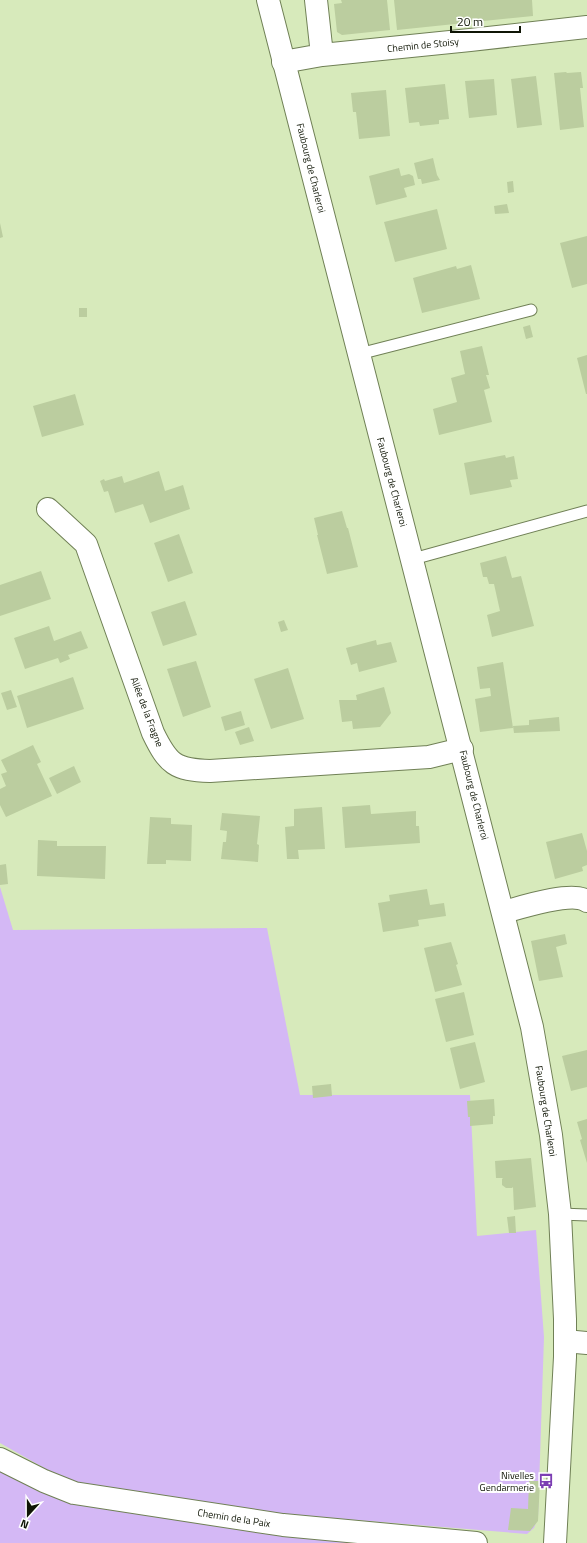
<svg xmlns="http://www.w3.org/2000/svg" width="587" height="1543" font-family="'Titillium Web',sans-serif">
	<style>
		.green { fill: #d4b8f5 }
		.building { fill: #bbcd9f }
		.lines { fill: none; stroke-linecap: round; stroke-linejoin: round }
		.lane-casing { stroke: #708056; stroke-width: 13 }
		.street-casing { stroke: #708056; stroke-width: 24 }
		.secondary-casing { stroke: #708056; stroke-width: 24 }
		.lane { stroke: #fff; stroke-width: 11 }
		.street { stroke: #fff; stroke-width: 22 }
		.secondary { stroke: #fff; stroke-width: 22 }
		.labels { text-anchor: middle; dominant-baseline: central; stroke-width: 4; stroke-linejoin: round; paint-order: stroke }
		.street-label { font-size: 10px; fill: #0f1505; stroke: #fff }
		.poi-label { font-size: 10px; fill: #0f1505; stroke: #fff; text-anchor: end }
	</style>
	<rect width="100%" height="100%" fill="#d7eabb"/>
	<path class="green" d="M0,887l13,43 254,-2 33,167h170l7,141 59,-6 8,107 -6,180 -4,11 -7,6 -256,-21 -202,-31 -69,-39z
		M0,1459l74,34 278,50h-352z"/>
	<path class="building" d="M341,0h46l3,30 -48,5 -5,-3 -3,-28 8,-1z
		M394,0h138l1,16 -136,14z
		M566,72l1,1 14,-1 2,16h-3l4,39 -24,3 -6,-57z
		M536,76l6,49 -25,3 -6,-49z
		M494,79l3,36 -28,3 -4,-37z
		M445,84l4,35 -10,1v4l-19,2 -1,-4 -10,1 -4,-35z
		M386,90l4,46 -31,3 -3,-27h-3l-2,-19z
		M433,158l4,17 3,5 -18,4 -1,-5h-3l-4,-16z
		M399,168l2,8 8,-2 4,2 2,9 -11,3 3,9 -31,8 -7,-29z
		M513,181l1,11 -6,1 -1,-11z
		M507,204l2,9 -14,1 -1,-8z
		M437,209l10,40 -52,13 -11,-40z
		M0,223l3,14 -3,1z
		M587,236v48l-15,4 -12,-45z
		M471,265l9,34 -58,14 -9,-35 43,-12 1,3z
		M79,308h8v9h-8z
		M530,325l3,12 -7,2 -3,-12z
		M482,346l7,29h-3l4,13 -6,2 8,32 -53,13 -6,-26 24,-7 -6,-24 14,-4 -5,-23z
		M587,355v39h-1l-9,-36z
		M75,394l9,31 -42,12 -9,-31z
		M505,455l1,3 8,-2 4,23 -8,1 2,7 -42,8 -6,-32z
		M159,471l6,20 18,-6 7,24 -40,14 -7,-19 -28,9 -7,-22 -4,1 -4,-11 4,-2 1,2 17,-5 2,7z
		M342,511l5,17h1l10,39 -31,7 -10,-39h1l-4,-17z
		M179,534l14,39 -25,9 -14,-39z
		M506,556l6,22 9,-2 13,50 -42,11 -5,-22 13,-4 -6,-27h-5l-2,-7h-4l-3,-14z
		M41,571l10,28 -51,17v-31z
		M185,601l12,34 -34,11 -12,-34z
		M284,620l4,10 -7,2 -3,-10z
		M49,626l5,15 27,-10 7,17 -20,7 2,4 -10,4 -2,-5 -33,11 -11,-31z
		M376,640l1,5 14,-3 6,20 -38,10 -2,-9 -6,2 -5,-17z
		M196,661l15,46 -28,10 -16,-48z
		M503,662l10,66 -33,4 -5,-33 16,-3 -1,-8 -10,1 -3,-22z
		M288,668l16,51 -33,10 -17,-50z
		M73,677l11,32 -57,19 -10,-32z
		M384,687l7,26 -11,14 -27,2 -1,-8 -10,1 -3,-22h18l-1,-5z
		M11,690l6,17 -10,3 -6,-17z
		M241,711l4,14 -20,6 -4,-14z
		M559,717l1,14 -46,2 -1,-7 16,-1v-5z
		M249,727l5,14 -14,4 -5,-13z
		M33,745l8,17 -4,2 15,32 -46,21 -6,-12v-16l6,-3 -5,-12 6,-2 -6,-12z
		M74,766l7,16 -24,12 -8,-16z
		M370,805l1,9 45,-3v15h3l1,17 -75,5 -3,-41z
		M322,807l3,42 -27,1 1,9h-12l-2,-32 9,-1v-17z
		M222,813l38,3 -3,28 2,1 -1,17 -37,-3 2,-17h3l1,-11 -7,-1z
		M150,817l21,1v6l21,1 -1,36 -25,-1v4h-19z
		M582,833l5,18v14l-5,2 1,4 -28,8 -9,-37z
		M38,840l19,1v5h49l-1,33 -68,-3z
		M6,864l2,20 -8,1v-20z
		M427,889l3,16 14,-2 2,13 -28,4 1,6 -36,6 -5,-29 12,-2 -1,-6z
		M565,934l2,10 -11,3 7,30 -24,4 -8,-40z
		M451,942l7,22 -2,1 6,20 -27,7 -11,-44z
		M464,992l10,43 -28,7 -11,-43z
		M475,1042l10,40 -25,7 -10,-41z
		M587,1050v37l-16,4 -9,-35z
		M331,1084l1,12 -19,2 -1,-12z
		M494,1099l1,17h-2v8l-23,2v-9h-2l-1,-16z
		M587,1119v44l-7,-23 2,-1 -5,-17z
		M531,1158l5,49 -22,3 -1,-23 -1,1h-6l-4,-3v-6l1,-1h-7l-1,-17z
		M515,1216l1,17h-7l-2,-16z
		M529,1481h11l-2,40 -8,10 -22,-1 3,-22 17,1z"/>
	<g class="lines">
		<defs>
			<path id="lane" d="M359,354l172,-44
				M413,559l174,-48
				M560,1214l27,1"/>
			<path id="street" d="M316,0l6,55
				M283,62l39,-7 148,-15 117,-13
				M48,509l38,35 67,189c15,31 22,37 57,38l219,-14 33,-8
				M504,912c18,-5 68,-21 83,-11
				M565,1341l22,2
				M0,1459l44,22 30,12 209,32 193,18"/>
			<path id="secondary" d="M268,0l264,1027 19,108 9,79 5,105v38l-10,186"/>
		</defs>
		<use href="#lane" class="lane-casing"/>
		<use href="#street" class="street-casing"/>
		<use href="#secondary" class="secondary-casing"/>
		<use href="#lane" class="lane"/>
		<use href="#street" class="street"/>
		<use href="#secondary" class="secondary"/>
	</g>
	<defs>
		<symbol id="bus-bare" viewBox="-9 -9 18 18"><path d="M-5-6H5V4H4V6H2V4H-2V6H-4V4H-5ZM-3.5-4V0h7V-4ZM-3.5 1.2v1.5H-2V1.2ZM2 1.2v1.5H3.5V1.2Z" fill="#7c3eb3" stroke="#fff" stroke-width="2.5" paint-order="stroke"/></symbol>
	</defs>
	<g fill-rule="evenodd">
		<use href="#bus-bare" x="535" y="1470" width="22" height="22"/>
	</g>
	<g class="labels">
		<g class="street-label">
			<text transform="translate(423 45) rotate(-6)">Chemin de Stoisy</text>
			<text transform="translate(311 168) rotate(76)">Faubourg de Charleroi</text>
			<text transform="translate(392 482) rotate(75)">Faubourg de Charleroi</text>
			<text transform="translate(147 712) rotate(69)">Allée de la Fragne</text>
			<text transform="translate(474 795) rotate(76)">Faubourg de Charleroi</text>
			<text transform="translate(546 1111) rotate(81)">Faubourg de Charleroi</text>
			<text transform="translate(234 1518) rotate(9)">Chemin de la Paix</text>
		</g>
		<g class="poi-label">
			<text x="534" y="1475">Nivelles<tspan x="534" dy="12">Gendarmerie</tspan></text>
		</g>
	</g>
	<g transform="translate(28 1515) rotate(201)" stroke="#ffffff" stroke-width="3" paint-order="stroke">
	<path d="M0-3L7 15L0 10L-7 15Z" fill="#0f1505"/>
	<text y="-6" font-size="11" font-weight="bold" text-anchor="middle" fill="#0f1505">N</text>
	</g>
	<path d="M451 26v6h69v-6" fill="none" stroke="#0f1505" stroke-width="2"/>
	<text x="457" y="26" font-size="12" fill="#0f1505" stroke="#ffffff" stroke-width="3" paint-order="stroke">20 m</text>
</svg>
